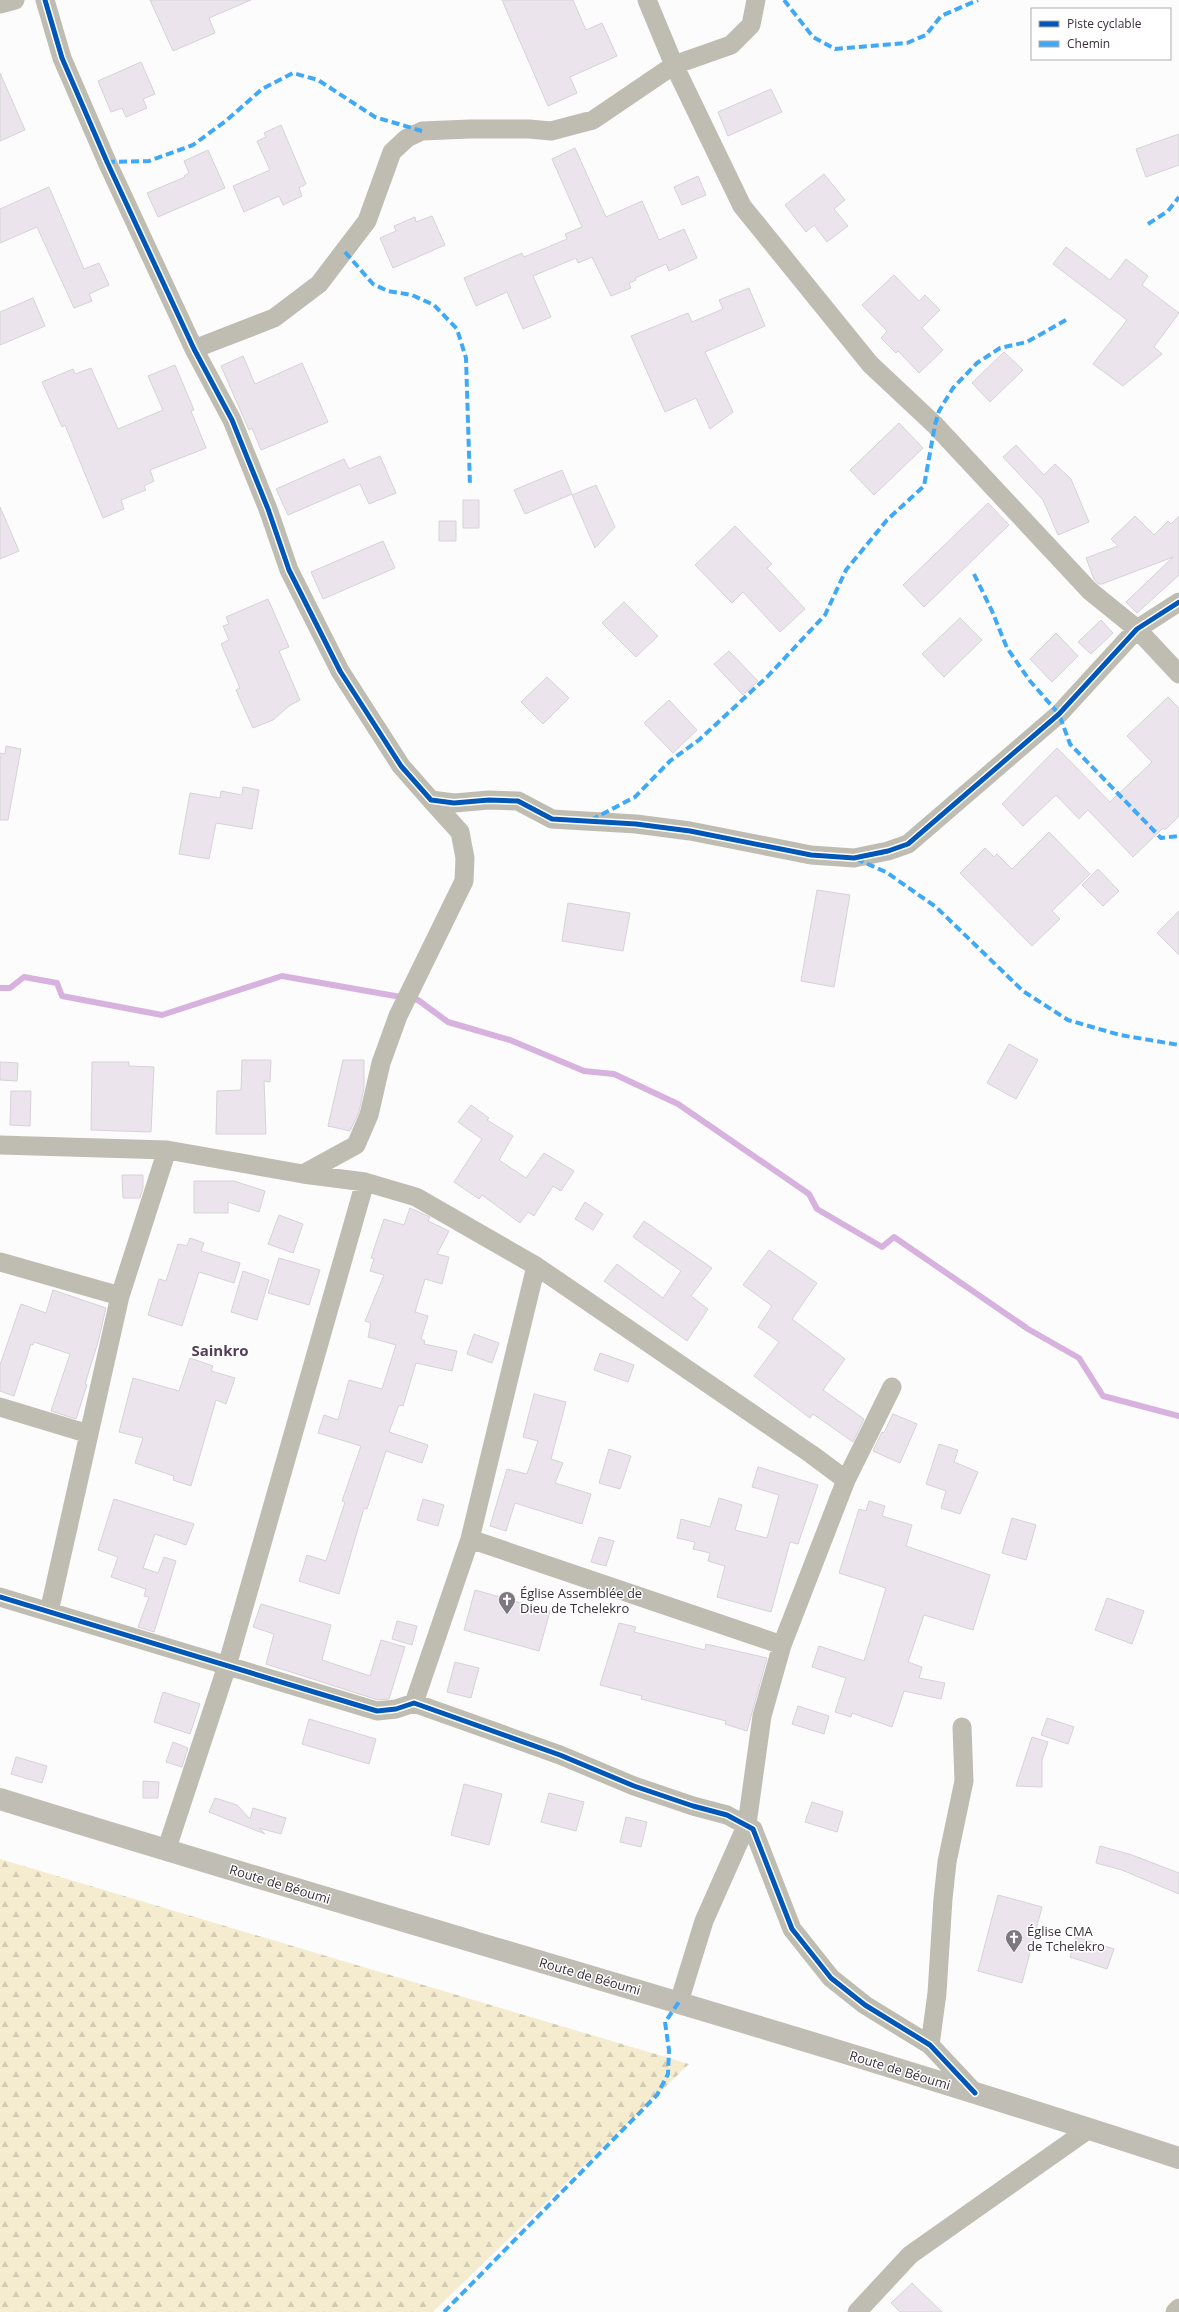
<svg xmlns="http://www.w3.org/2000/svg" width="1179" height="2312" font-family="'Open Sans',sans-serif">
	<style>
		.forest { fill: url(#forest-firs) }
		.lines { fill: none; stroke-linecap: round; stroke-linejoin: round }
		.stream { stroke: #d7b2de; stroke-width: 6 }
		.building { fill: #ece4ed; stroke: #d6d2d7 }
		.minor { stroke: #bfbcb2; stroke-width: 19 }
		.major { stroke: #c0beb4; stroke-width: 22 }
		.quiet { stroke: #3fa9f5; stroke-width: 4; stroke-dasharray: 8 4; stroke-linecap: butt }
		.cycleway-casing { stroke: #fff; stroke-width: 8 }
		.cycleway { stroke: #0057b8; stroke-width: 5 }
		.labels { text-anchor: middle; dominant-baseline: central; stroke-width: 3; stroke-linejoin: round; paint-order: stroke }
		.poi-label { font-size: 13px; fill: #392f3b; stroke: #fff; text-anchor: start }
		.street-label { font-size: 13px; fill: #392f3b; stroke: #fff }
		.quarter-label { font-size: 15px; font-weight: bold; fill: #533f57; stroke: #fff }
	</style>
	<defs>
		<pattern id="forest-firs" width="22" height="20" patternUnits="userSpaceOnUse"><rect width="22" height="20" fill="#f5eccf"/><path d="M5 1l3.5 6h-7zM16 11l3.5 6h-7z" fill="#d3cbb3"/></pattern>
	</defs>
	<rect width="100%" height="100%" fill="#fcfcfc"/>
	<path class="forest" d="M0,1859l689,205 -256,248h-433z"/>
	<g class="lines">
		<path class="stream" d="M0,988h10l14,-11 33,6 5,13 100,19 120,-39 136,24 30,22 62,18 74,31 30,3 64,30 131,90 8,15 65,38 12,-10 134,92 51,29 24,38 76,20"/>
	</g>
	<path class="building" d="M150,0h101l-42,18 6,15 -42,18z
		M502,0h71l13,30 16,-7 15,33 -47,21 7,16 -29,13z
		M141,62l14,32 -12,5 4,9 -21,9 -4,-9 -11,4 -13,-31z
		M0,73l25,57 -25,11z
		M771,89l11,23 -54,24 -10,-24z
		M281,125l25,59 -7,4 3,8 -19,9 -4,-9 -35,16 -11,-26 37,-16 -13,-29 9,-4 -2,-4z
		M1179,134v31l-33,12 -10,-28z
		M575,148l31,69 36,-16 17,39 25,-11 13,29 -28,13 -3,-7 -31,14 1,2 -7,3 2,5 -20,8 -19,-39 -14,6 -2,-5 -43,18 18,41 -28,12 -16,-37 -31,14 -12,-28 58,-25 2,4 43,-18 -2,-5 17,-7 -30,-68z
		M208,150l17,38 -67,29 -11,-24 38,-16 -1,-1 5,-3 -5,-12z
		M824,174l21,26 -11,9 14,17 -21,16 -13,-17 -8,7 -21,-27z
		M698,176l8,19 -24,10 -8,-18z
		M49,187l35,82 15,-6 10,22 -20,9 3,7 -18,7 -37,-81 -37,16v-34z
		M432,216l13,29 -52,23 -13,-30 16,-7 -2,-5 21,-9 1,5z
		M1066,247l44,33 16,-21 22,17 -6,9 37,28 -25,34 8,7 -39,32 -30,-22 34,-44 -74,-56z
		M894,275l25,26 6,-6 15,15 -18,18 21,22 -24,23 -21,-22 -2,2 -15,-15 6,-7 -25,-26z
		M749,288l16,38 -60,26 28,60 -23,17 -14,-31 -31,14 -34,-76 57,-23 4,9 31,-13 -4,-9z
		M33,298l12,28 -45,19v-33z
		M1004,352l19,18 -33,32 -18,-19z
		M243,356l12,28 47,-21 26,59 -67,28 -9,-22 -3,2 -28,-64z
		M175,365l19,45 -3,1 15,37 -56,22 4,11 -10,5 2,4 -25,10 3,9 -21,9 -38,-93 -3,2 -20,-45 31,-13 2,5 16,-6 27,61 45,-19 -15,-34z
		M899,423l24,25 -49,47 -24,-25z
		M1016,445l28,30 11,-11 16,15 18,43 -31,13 -15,-35 -40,-43z
		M380,456l16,37 -27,11 -9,-20 -72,31 -12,-26 68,-30 5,10z
		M562,470l10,24 -47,20 -11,-24z
		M596,485l19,42 -20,21 -23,-53z
		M463,500h16v28h-16z
		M988,503l21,22 -85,82 -21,-22z
		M0,507l19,44 -19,8z
		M1135,516l19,19 14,-14 3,3 8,-8v59l-42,38 -11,-11 47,-45 -71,27h-4l-4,-5 -8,-21 32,-12 -7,-7z
		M439,521h17v20h-17z
		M735,526l37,38 -5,4 38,41 -25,23 -37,-40 -11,11 -37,-38z
		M383,541l12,27 -72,31 -12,-27z
		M268,599l21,48 -10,4 21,49 -11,6 -16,14 -20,8 -17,-38 4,-2 -19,-44 8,-4 -6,-14 6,-2 -3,-7z
		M624,602l34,34 -22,21 -34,-34z
		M960,618l22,22 -38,37 -22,-23z
		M1101,620l12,13 -22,21 -13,-12z
		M1056,633l22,23 -26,26 -22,-23z
		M729,651l29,30 -15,14 -29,-31z
		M547,677l22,21 -26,26 -22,-22z
		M1168,697l11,11v108l-14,14 -2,-2 -30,29 -45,-47 -9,9 -23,-24 -33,31 -21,-22 55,-56 53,54 42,-40 -25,-26z
		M669,700l28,30 -24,23 -29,-30z
		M6,746l15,3 -13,71h-8v-67l5,1z
		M243,787l16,3 -7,39 -36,-6 -7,36 -30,-5 11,-61 30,5 1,-7 21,4z
		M1049,832l41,42 -38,37 8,8 -28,27 -72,-73 25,-25 9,9 3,-3 15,15z
		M1098,869l21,22 -16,15 -21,-21z
		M817,890l33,5 -16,92 -33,-6z
		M568,903l62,10 -7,38 -61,-10z
		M1179,911v44l-22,-22z
		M1009,1044l29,16 -22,39 -29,-16z
		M242,1060h29l-1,22 -6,-1 2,53h-50l1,-43 24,-1z
		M343,1060h21v28l-5,24 -9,19 -22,-5z
		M0,1062l18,1 -1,18 -17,-1z
		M92,1062h37v4l25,1 -3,65 -60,-2z
		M11,1091h20l-1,35 -20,-1z
		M471,1105l18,13 -2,2 26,16 -14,24 27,18 18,-25 30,18 -13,20 -8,-5 -19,30 -6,-4 -8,11 -38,-28 -3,4 -25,-17 28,-43 -24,-17z
		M122,1175h21v13l-3,10h-17z
		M194,1181h40l31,10 -6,21 -31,-10v11h-34z
		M585,1202l18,12 -10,16 -18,-11z
		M410,1208l20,9 -2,4 21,10 -12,23 12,3 -7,27 -17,-5 -10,33 13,4 -7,23 4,2 -1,3 33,7 -5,20 -36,-8 -13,43 -4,-1 -10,27 39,13 -6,18 -36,-12 -19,58 -3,-1 -25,86 -40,-13 8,-26 19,6 19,-59 -3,-1 19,-55 -43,-13 6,-18 14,5 11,-40 33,9 14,-44 -28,-8 3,-14 -6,-2 19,-46 -14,-4 4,-12 -3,-1 13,-39 20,6z
		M279,1215l24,9 -10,29 -25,-9z
		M644,1221l68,47 -21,28 17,13 -21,32 -83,-60 13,-17 46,34 18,-27 -48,-34z
		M190,1238l14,5 -3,8 39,12 -6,20 -35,-11 -17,54 -34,-11 11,-36 7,2 12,-37 9,2z
		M769,1250l48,33 -25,36 53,40 -22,31 41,29 -11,23 -40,-28 -3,4 -56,-42 25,-34 -21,-15 14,-21 -29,-21z
		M279,1258l41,12 -11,35 -41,-12z
		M243,1271l26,9 -12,40 -26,-8z
		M53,1290l53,18 -8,34 -13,42 2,1 -11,34 -25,-8 19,-57 -36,-12 -1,3 -2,-1 -17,52 -14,-5v-26l21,-61 25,9z
		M474,1334l25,9 -7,20 -25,-9z
		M600,1353l34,12 -6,17 -34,-12z
		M190,1358l23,8 -2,5 24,7 -9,26 -10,-4 -25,86 -18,-6 1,-4 -39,-13 8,-25 -24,-6 14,-54 46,13z
		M534,1394l32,8 -15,57 12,4 -8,20 36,11 -9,30 -67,-21 -9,28 -16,-5 17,-57 20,5 11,-33 -15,-4z
		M893,1414l24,10 -17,39 -27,-12 9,-19 2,1z
		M939,1444l19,6 -4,12 24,10 -18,42 -19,-6 5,-17 -20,-7z
		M609,1449l22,7 -11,33 -21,-6z
		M758,1467l60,18 -20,59 -8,-2 -19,70 -54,-15 8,-31 -17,-5 2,-8 -17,-4 2,-7 -18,-4 4,-19 29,8 9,-29 23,7 -7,25 32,8 12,-43 -27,-8z
		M114,1499l80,25 -8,21 -31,-11 -12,34 15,5 6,-16 12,4 -22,71 -16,-5 11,-30 -5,-1 2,-7 -35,-12 7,-20 -20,-7z
		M423,1499l21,6 -6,21 -21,-6z
		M869,1501l16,5 -3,10 30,9 -6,21 84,29 -17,55 -49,-15 -16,47 14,5 -3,11 26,5 -4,16 -37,-8 -12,36 -40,-14 -1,4 -16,-5 11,-34 -34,-11 7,-21 45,15 22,-73 -47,-15 20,-64 7,2z
		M1012,1518l24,7 -10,35 -24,-7z
		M599,1537l15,4 -8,25 -15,-4z
		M475,1590l75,21 -11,40 -75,-21z
		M1107,1598l37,13 -12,33 -37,-14z
		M261,1604l70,21 -9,35 48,16 11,-36 24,7 -16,52 -11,1 -112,-36 8,-30 -21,-7z
		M397,1621l20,5 -5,19 -20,-6z
		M619,1623l17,4 -2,5 71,18 1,-6 61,14 -20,73 -22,-7 1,-3 -85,-22 1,-3 -42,-11z
		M455,1662l24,6 -8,30 -24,-6z
		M163,1692l37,12 -10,30 -36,-12z
		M798,1706l31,10 -5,18 -32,-10z
		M1047,1718l27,9 -6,17 -27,-9z
		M309,1719l67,20 -7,25 -67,-20z
		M1032,1737l16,5 -6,18v27l-26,-1z
		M173,1742l15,6 -6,19 -16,-5z
		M16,1757l31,9 -5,17 -31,-9z
		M143,1781l16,1 -1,16h-15z
		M464,1784l38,10 -13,51 -38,-10z
		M549,1793l35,9 -8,29 -35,-9z
		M215,1798l22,7 13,14 3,-11 33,10 -5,16 -22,-6 6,6 -56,-22z
		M812,1802l31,10 -6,20 -32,-10z
		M626,1817l21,5 -6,25 -21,-5z
		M1100,1846l32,9 47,18v21l-57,-24 -26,-7z
		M998,1895l44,12 -20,76 -44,-12z
		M1076,1937l38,12 -7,20 -37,-12z
		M912,2283l30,29h-42l-9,-9z"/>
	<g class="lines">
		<path class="minor" d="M45,0l17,58 45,104 87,187 38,71 36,89 21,61 51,101 61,95 30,34 23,3 35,-3 29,1 34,18 84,5 54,7 121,24 43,3 34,-7 20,-7 151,-130 78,-85 42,-27
			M647,0l27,65 68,141 128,158 65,61 155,166 47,38 42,45
			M0,4l15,-4
			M194,349l80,-31 45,-34 48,-63 25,-69 15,-14 15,-7 48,-2h59l22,2 42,-11 81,-55 57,-20 20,-20 5,-25
			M0,1145l167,5 136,24 62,8 51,15 120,69 275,188 35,26
			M303,1174l53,-29 13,-30 12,-52 17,-47 66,-135 1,-23 -5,-26 -29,-32
			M0,1262l120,34
			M0,1407l89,27
			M470,1539l312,106
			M0,1597l377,114 19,-2 18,-6 146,52 74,31 59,20 34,9 26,14 39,100 39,49 34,27 65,40 45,48
			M49,1612l71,-316 47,-146
			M414,1703l56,-164 66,-273
			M166,1851l61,-185 138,-484
			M679,2002l25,-81 43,-97 15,-108 20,-71 64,-165 46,-93
			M930,2045l7,-52 6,-94 4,-37 17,-81 -2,-54
			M857,2312l53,-57 179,-126
			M1175,2312l4,-4"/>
		<path class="major" d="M0,1799c392,122 788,231 1179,359"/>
		<path class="quiet" d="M784,0l29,37 22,12 72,-6 19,-8 15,-19 37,-16
			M107,162l42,-1 44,-16 34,-25 35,-31 31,-16 25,7 57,37 47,14
			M1148,224l20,-13 11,-14
			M345,252l28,32 15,7 24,4 22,10 23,24 9,29 4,128
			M974,574l18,37 15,37 23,33 29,33 11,30 91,94 18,-2
			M591,820l44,-23 35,-36 29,-21 69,-64 57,-61 21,-45 41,-50 37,-34 11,-61 4,-14 14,-23 24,-25 23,-15 27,-6 39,-22
			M856,859l30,13 50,35 87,84 45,29 52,15 59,10
			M444,2312l213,-217 11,-21 1,-24 -4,-28 14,-20"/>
		<defs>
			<path id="cycleway" d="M45,0l17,58 45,104 87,187 38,71 36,89 21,61 51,101 61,95 30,34 23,3 35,-3 29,1 34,18 84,5 54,7 121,24 43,3 34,-7 20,-7 151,-130 78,-85 42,-27
				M0,1597l377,114 19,-2 18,-6 146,52 74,31 59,20 34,9 26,14 39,100 39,49 34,27 65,40 45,48"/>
		</defs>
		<use href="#cycleway" class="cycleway-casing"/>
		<use href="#cycleway" class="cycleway"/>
	</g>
	<defs>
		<symbol id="church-pin" viewBox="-11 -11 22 30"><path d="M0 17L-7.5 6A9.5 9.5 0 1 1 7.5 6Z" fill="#7d777f" stroke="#fff"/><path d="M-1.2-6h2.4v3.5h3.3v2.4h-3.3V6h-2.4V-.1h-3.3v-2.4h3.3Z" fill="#fff"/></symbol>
	</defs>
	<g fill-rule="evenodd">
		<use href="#church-pin" x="497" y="1590" width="20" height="27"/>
		<use href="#church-pin" x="1004" y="1928" width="20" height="27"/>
	</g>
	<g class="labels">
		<g class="poi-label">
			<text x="520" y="1593">Église Assemblée de<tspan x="520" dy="15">Dieu de Tchelekro</tspan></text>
			<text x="1027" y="1931">Église CMA<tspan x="1027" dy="15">de Tchelekro</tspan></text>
		</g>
		<g class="street-label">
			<text transform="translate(280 1884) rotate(17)">Route de Béoumi</text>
			<text transform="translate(590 1976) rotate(16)">Route de Béoumi</text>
			<text transform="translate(900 2070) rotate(17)">Route de Béoumi</text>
		</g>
		<g class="quarter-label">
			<text x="220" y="1350">Sainkro</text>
		</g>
	</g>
	<rect x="1031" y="8" width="140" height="52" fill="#ffffff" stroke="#b0acb1"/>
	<rect x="1039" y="21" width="20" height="6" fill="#0057b8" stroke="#b0acb1"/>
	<text x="1067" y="28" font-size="12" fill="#392f3b">Piste cyclable</text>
	<rect x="1039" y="41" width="20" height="6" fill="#3fa9f5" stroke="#b0acb1"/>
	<text x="1067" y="48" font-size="12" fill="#392f3b">Chemin</text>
</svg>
